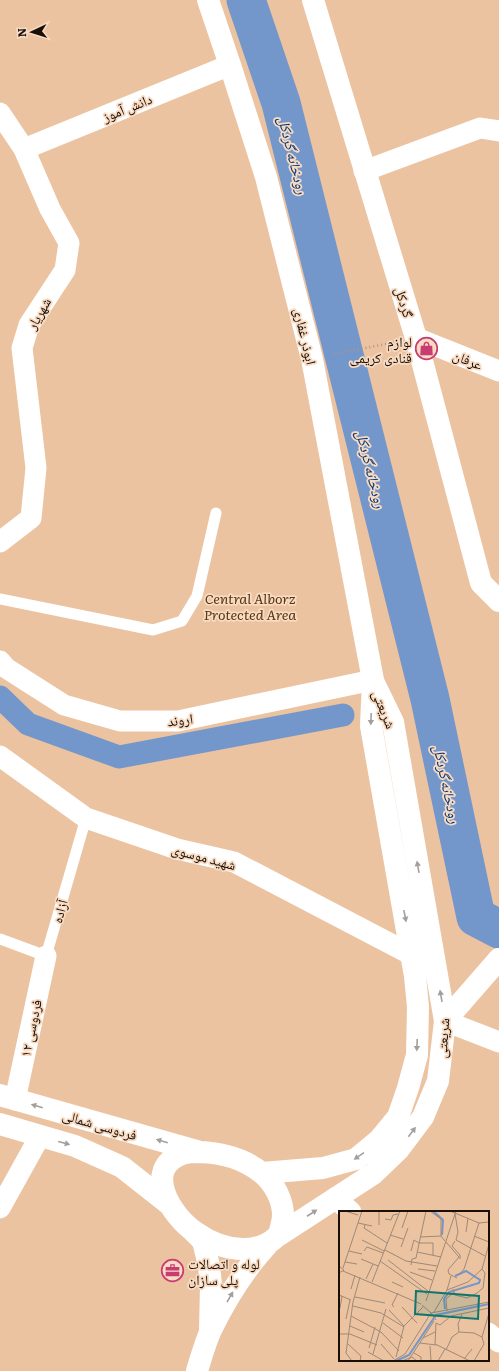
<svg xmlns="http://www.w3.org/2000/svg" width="499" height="1371" font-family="Literata,'Noto Naskh Arabic',serif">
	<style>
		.green { fill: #ecc3a0; fill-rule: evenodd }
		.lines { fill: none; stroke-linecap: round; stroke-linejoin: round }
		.canal { stroke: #7397cb; stroke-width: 23 }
		.river { stroke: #7397cb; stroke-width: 39 }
		.path { stroke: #ac9582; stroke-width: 2.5; stroke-dasharray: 1 3; stroke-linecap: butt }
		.service { stroke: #fff; stroke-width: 11 }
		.minor { stroke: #fff; stroke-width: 21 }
		.tertiary { stroke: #fff; stroke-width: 22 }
		.oneway { fill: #a39f9c }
		.labels { text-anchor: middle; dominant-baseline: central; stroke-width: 3.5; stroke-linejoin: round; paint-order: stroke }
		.street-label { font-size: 14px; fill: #190f07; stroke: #f8dbc2 }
		.poi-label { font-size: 14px; fill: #190f07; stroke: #f8dbc2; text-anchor: end }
		.park-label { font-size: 14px; font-style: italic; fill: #593612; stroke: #f8dbc2 }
		.water-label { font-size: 15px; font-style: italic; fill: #083978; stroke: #f8dbc2 }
		.inset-river { fill: none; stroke: #7397cb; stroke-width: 2 }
		.inset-road { fill: none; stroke: #9f8977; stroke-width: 1 }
		.view { fill: #0f766e; fill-opacity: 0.15; stroke: #0f766e; stroke-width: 2 }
		.inset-edge { fill: none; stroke: #190f07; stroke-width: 2 }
	</style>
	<rect width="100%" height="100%" fill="#f8dbc2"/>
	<path class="green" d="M0,0h499v1371h-499zM340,1212h148v148h-148z"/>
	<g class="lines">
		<path class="canal" d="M0,697l28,27 91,33 224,-42"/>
		<path class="river" d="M246,0l35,103 149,596 46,218 23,12"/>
		<path class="path" d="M334,354l62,-12"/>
		<path class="service" d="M0,599l153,31 29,-9 15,-25 19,-83
			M0,939l46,17 40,-138"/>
		<path class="minor" d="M0,113l24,36 26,60 19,34 -4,27 -36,55 -7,23 14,120 -5,50 -31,24
			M24,149l206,-84
			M364,171l116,-43 19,3
			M416,338l83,33
			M0,661l6,7 58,37 56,16h58l195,-41
			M0,756l86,62 91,31 57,13 178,93
			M445,1021l54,21
			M15,1100l31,-144
			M335,1198l16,14
			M0,1208l40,-72
			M488,1333l11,9"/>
		<path class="tertiary" d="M208,0l22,65 36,112 46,182 61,321 -2,46 44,250 3,31 -1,48 -9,33 -10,29 -19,23 -23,19 -33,9 -61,5
			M313,0l103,338 65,245 18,18
			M445,1021l54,-62
			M0,1095l197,56
			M0,1124l75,22 47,21 47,37
			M200,1152c23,1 43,6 62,21 12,10 21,27 21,42 0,4 -1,8 -2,12 -1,3 -1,6 -3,8 -8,10 -23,14 -35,14 -18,0 -34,-7 -48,-17 -24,-16 -53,-63 -13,-78 5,-2 12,-2 18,-2z
			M193,1231l10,10 6,25 2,19 -1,45
			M279,1235l94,-61 26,-25 24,-32 15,-36 7,-60 -52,-299 -19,-39
			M197,1371c4,-13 8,-28 14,-41 14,-29 34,-61 56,-85"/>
	</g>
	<defs><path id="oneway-solid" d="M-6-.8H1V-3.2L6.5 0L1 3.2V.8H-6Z"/></defs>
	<g class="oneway">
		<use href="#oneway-solid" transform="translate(371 719) rotate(92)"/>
		<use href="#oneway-solid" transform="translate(418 867) rotate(-100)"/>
		<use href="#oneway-solid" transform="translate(405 916) rotate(79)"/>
		<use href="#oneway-solid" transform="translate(441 996) rotate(-100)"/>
		<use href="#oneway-solid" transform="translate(417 1045) rotate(92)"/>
		<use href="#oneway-solid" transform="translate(37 1106) rotate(-164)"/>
		<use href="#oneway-solid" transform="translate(412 1132) rotate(-53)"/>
		<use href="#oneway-solid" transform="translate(162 1141) rotate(-164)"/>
		<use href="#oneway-solid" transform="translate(64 1143) rotate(15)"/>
		<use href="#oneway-solid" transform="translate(359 1156) rotate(146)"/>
		<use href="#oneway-solid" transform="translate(312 1213) rotate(-33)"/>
		<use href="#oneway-solid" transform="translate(230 1297) rotate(-60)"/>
	</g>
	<defs>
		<symbol id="shop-ring" viewBox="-11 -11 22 22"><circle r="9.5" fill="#f8dbc2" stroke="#c73c72" stroke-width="1.5"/><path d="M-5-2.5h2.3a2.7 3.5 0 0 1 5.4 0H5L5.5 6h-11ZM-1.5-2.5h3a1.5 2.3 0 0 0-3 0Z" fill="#c73c72"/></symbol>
		<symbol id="office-ring" viewBox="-11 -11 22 22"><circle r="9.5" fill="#f8dbc2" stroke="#c73c72" stroke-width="1.5"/><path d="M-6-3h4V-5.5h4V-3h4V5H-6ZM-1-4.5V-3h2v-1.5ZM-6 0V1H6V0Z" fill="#c73c72"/></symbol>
	</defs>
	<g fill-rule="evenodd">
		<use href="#shop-ring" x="414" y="336" width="25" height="25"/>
		<use href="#office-ring" x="160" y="1258" width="25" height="25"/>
	</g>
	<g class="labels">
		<g class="street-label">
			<text transform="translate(127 107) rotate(-22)">دانش آموز</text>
			<text transform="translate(405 302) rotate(73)">گردکل</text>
			<text transform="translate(38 313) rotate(-60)">شهریار</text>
			<text transform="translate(306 336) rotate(77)">ابوذر غفاری</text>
			<text transform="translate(468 359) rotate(22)">عرفان</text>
			<text transform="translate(385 709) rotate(68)">شریعتی</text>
			<text transform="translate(180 719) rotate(-7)">اروند</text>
			<text transform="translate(204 856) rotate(15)">شهید موسوی</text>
			<text transform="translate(59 911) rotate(-74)">آزاده</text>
			<text transform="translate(30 1028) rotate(-78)">فردوسی ۱۲</text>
			<text transform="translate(442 1038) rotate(-86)">شریعتی</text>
			<text transform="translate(100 1124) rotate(16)">فردوسی شمالی</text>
		</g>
		<g class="poi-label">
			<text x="412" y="341">لوازم<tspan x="412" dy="16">قنادی کریمی</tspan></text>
			<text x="188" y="1263" text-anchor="start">لوله و اتصالات<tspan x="188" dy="16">پلی سازان</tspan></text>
		</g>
		<g class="park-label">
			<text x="250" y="598">Central Alborz<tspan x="250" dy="16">Protected Area</tspan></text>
		</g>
		<g class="water-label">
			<text transform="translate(294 155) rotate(76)">رودخانه گردکل</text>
			<text transform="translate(372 469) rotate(76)">رودخانه گردکل</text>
			<text transform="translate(448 784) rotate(78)">رودخانه گردکل</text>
		</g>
	</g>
	<g transform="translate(339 1211)">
		<rect width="150" height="150" fill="#f8dbc2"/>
		<path d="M0,0h150v150h-150z" fill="#ecc3a0"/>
		<path class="inset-river" d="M94,0l10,9 -1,15M106,98l-1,-10 5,-7 30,-9 1,-3 -14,-9 -11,5M57,150l13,-6 27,-40 53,-11"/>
		<path class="inset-road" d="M6,0l13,4M40,0v14M91,0l11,8v17l4,5M111,0l29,12 10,-1M116,3l3,18 -2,8M46,8l6,1 2,-5 5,-1M19,12l14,3M26,14l-1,3 23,15M63,17l6,-17M127,21l2,-14M51,24l13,4M135,25l15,6M81,26l21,-1M23,29l22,11M117,29l29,16M116,30l-3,5 8,9v4M107,31l13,15 -11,13 1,4 8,4M62,36l7,-19M46,39l21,11 31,5M10,40l13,3M25,40l3,-4 16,6M72,40l3,-11 5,3h14v12M78,41l24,5M22,48l17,7M49,49l40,31M41,50l47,33M6,51l12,2M72,54l1,-6 4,-1 10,-47M0,55l5,4 -5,3M4,57l19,-57M79,58l17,2M143,58l7,-25M4,60l78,33M71,61l22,8M120,64l5,-6 15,-46M27,68l7,-15M33,71l28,-71M53,71l11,5M12,78l4,-14M114,78l2,6 12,3 10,-5 6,-5 2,-15 -3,-4M108,79l4,-14M0,84l12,5M16,86l30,6M87,90l30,-90M83,94l9,8 58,-11M14,95l28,7 23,14M55,96l-2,-2 6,-12M63,96l15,16M1,97l2,-12M50,99l15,16M108,100l-1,-12 8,-7M95,101l13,-22 21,-8 14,-13M12,105l30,16 18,19M7,108l4,-19M44,112l20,15M97,112l-1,21 35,17M97,112l4,2 11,-9 38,-8M11,115l14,6M120,121l15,1 8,4M120,121l-1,-8 4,-10M0,123h11l27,11M84,127l12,-6M0,129v21M81,132l16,2M9,133l13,12 -1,5M42,133l13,15M91,135l1,15M30,137l6,-21M107,139l6,-13 7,-5M29,141l16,9M75,142l7,4v4M34,143l13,-45M57,146l8,-31 19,-19M125,148l8,-10M13,150l-6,-8 7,-51 7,-25M54,150l12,-7 26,-41 5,7M63,150l10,-4 5,4M69,150l26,-40M99,150l7,-12M135,150l10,-17 -2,-7 7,-24"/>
		<path class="view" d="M77,80l63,5 -1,23 -63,-5z"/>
		<rect width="150" height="150" class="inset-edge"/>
	</g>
	<g transform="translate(32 32) rotate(266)" stroke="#f8dbc2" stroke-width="3" paint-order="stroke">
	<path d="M0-3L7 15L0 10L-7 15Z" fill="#190f07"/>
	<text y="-6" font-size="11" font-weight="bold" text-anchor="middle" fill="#190f07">N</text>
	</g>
</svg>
